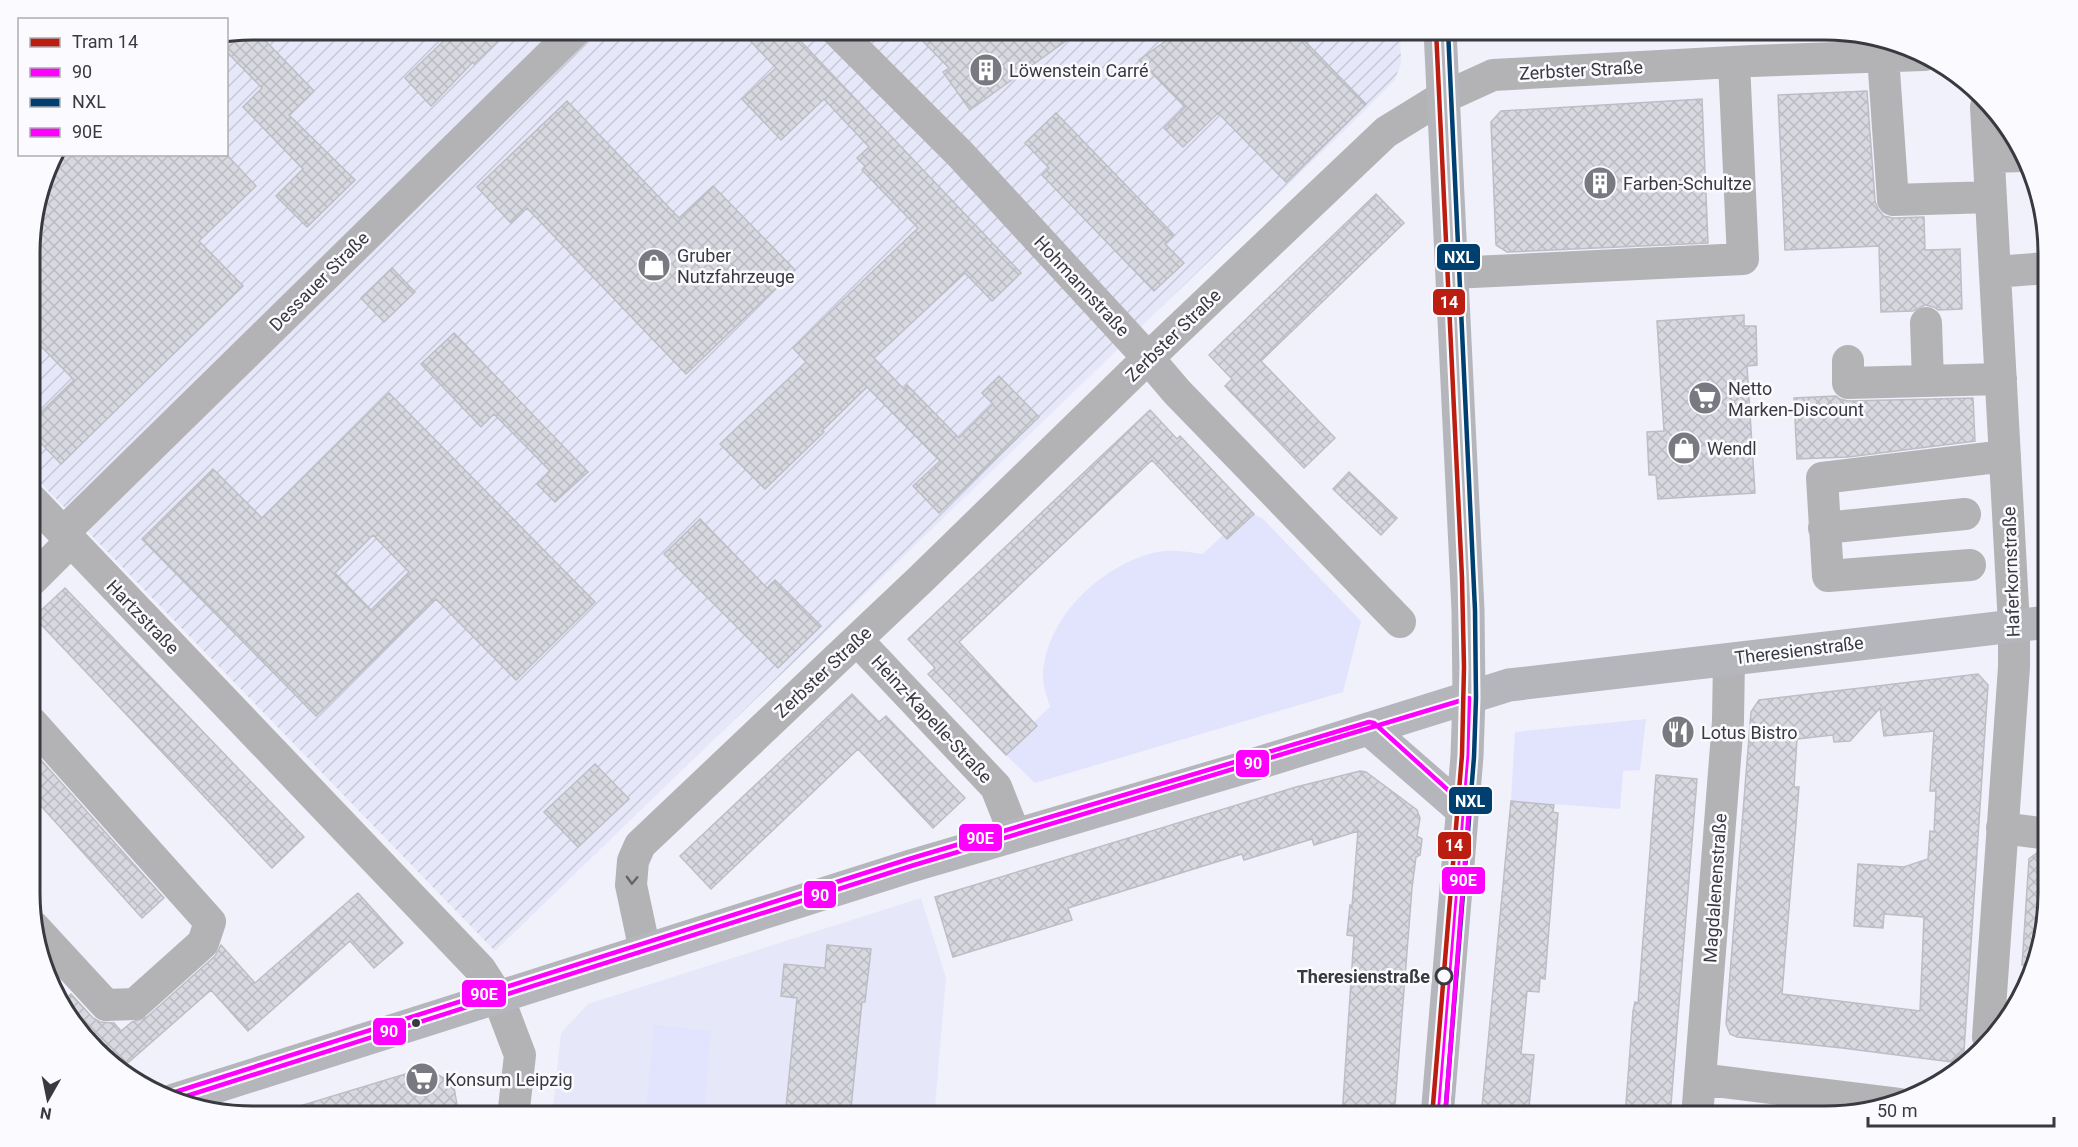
<svg xmlns="http://www.w3.org/2000/svg" width="2078" height="1147" font-family="Roboto,sans-serif">
	<style>
		.built { fill: #e6e7f9 }
		.industrial { fill: url(#industrial-furrows) }
		.green { fill: #e2e3fd }
		.building { fill: url(#building-cross-hatch); stroke: #bdbec5; stroke-width: 1.5; fill-rule: evenodd }
		.lines { fill: none; stroke-linecap: round; stroke-linejoin: round }
		.minor { stroke: #b3b3b6; stroke-width: 32 }
		.major { stroke: #b4b6bb; stroke-width: 33 }
		.bus-1-casing { stroke: #fbfbff; stroke-width: 9 }
		.bus-2-casing { stroke: #fbfbff; stroke-width: 9 }
		.bus-3-casing { stroke: #fbfbff; stroke-width: 9 }
		.bus-1 { stroke: #f0f; stroke-width: 4.5 }
		.bus-2 { stroke: #004071; stroke-width: 4.5 }
		.bus-3 { stroke: #f0f; stroke-width: 4.5 }
		.tram-1-casing { stroke: #fbfbff; stroke-width: 9 }
		.tram-1 { stroke: #bb1e10; stroke-width: 4.5 }
		.oneway { stroke: #646469 }
		.stop-dot { fill: #fbfbff; stroke: #393940; stroke-width: 3 }
		.bus-dot { fill: #393940; stroke: #fbfbff; stroke-width: 2 }
		.labels { text-anchor: middle; dominant-baseline: central; stroke-width: 5; stroke-linejoin: round; paint-order: stroke }
		.poi-label { font-size: 18px; fill: #393940; stroke: #fbfbff; text-anchor: start }
		.street-label { font-size: 18px; fill: #393940; stroke: #fbfbff }
		.stop-label { font-size: 18px; font-weight: bold; fill: #393940; stroke: #fbfbff; text-anchor: end }
		.rim { fill: none; stroke: #393940; stroke-width: 3 }
		.line-badge { stroke: #fbfbff; stroke-width: 2 }
		.badge-label { font-size: 16px; text-anchor: middle; font-weight: bold; fill: #fff }
	</style>
	<defs>
		<pattern id="industrial-furrows" width="10" height="10" patternUnits="userSpaceOnUse" patternTransform="scale(1.5)"><rect width="10" height="10" fill="#e6e7f9"/><path d="M-1 1l2-2M0 10L10 0M9 11l2-2" fill="none" stroke="#c6c7d6"/></pattern>
		<pattern id="building-cross-hatch" width="8" height="8" patternUnits="userSpaceOnUse" patternTransform="scale(1.5)"><rect width="8" height="8" fill="#d8d8e0"/><path d="M0 0l8 8M0 8l8-8" fill="none" stroke="#babac1"/></pattern>
	</defs>
	<rect width="100%" height="100%" fill="#f0f1fb"/>
	<path class="built" d="M921,898l25,80 -12,139h-382l9,-84 27,-29z"/>
	<path class="industrial" d="M254,30h1146l1,34 -7,17 -41,41 -858,829 -463,-477v-249l21,-70 173,-1 1,-119z"/>
	<path class="green" d="M1254,514l9,5 98,102 -18,71 -308,91 -29,-28 31,-29 -3,-4 16,-15c-3,-11 -7,-20 -7,-31 2,-59 60,-112 114,-124 16,-3 30,0 46,2l20,-19 4,4z
		M1646,719l-6,51 -17,1 -3,38 -109,-8 4,-69z
		M654,1025l57,6 -8,86h-57z"/>
	<path class="building" d="M255,30l59,61 -25,24 66,65 -48,47 -31,-31 27,-27 -60,-62 19,-19 -36,-37v-16z
		M455,30h55l-36,34 -1,-2 -42,44 -26,-28z
		M740,30h50l231,243 -29,28 -27,-28 -91,85 30,31 3,-4 52,53 34,-34 -11,-11 17,-17 40,41 -100,96 -26,-27 27,-25 -73,-74 -45,44 2,1 -59,57 -45,-45 86,-82 -13,-14 125,-120 -56,-58 3,-4 -8,-8 12,-11 -45,-48 -43,41 -39,-41 34,-31z
		M912,30h64l11,11 15,-11h79l-111,80 -27,-38 6,-4z
		M1181,30h113l72,74 -80,78 -68,-69 -35,34 -19,-19 21,-21 -46,-47z
		M1867,91l8,110 3,8 6,7 9,2 31,-1 1,33 35,-1 2,60 -24,1 -4,-3 -9,-2 -12,6 -32,1 -2,-66 -94,4 -7,-155z
		M1702,99l6,144 -201,9 -11,-7 -5,-123 10,-11z
		M567,101l112,117 34,-32 82,84 -109,104 -159,-166 -16,15 -34,-36z
		M1056,113l118,122 -9,9 19,19 -30,28 -112,-116 7,-7 -24,-25z
		M53,154h173l30,32 -57,55 44,45 -182,178 -29,-30v-13l42,-41 -42,-43v-112z
		M1376,194l28,29 -143,138 74,77 -31,30 -79,-82 7,-7 -23,-24z
		M392,268l23,24 -31,30 -23,-24z
		M1744,315v11h12l1,39 -10,1 8,127 -97,6 -2,-24h-7l-2,-43 17,-1 -7,-110z
		M454,333l134,139 -33,30 -18,-18 13,-13 -56,-57 -13,13 -60,-63z
		M389,393l206,209 -79,78 -80,-81 -120,117 -174,-177 71,-70 49,49zM373,535l36,37 -38,38 -36,-37z
		M1836,396l4,3 8,2 125,-3 2,43 -127,16 -51,2 -3,-61z
		M1150,410l27,29 3,-3 74,78 -27,25 -75,-79 -193,182 78,84 -31,29 -78,-81 7,-6 -27,-29z
		M1349,472l48,46 -16,17 -48,-46z
		M700,519l67,69 8,-8 46,46 -43,42 -114,-114z
		M65,588l239,249 -32,31 -238,-251z
		M1978,674l10,11 -24,366 -12,11 -110,-14 -105,-11 -7,-3 -4,-10 25,-312 8,-12zM1880,708l4,28 50,-5 -4,60h6l-2,41 -4,-1 -2,28 -24,8 -46,-3 -4,62 29,2 1,-14 40,3 -4,94 -138,-17 17,-207h-5l3,-48 36,-4 1,7 16,-1z
		M852,694l27,28 7,-6 79,82 -32,30 -75,-79 -147,140 -31,-33z
		M32,750l132,148 -22,20 -110,-122z
		M595,764l34,35 -51,48 -34,-35z
		M1360,771l6,1 51,38 3,8 -3,18 5,3 -2,16 -4,2 -4,31 -18,229h-52l12,-181 -7,-1 3,-30 2,1 6,-75 -44,14 -2,-6 -68,21 -2,-6 -174,54 4,12 -119,37 -18,-60 361,-110z
		M1656,775l41,4 -27,338h-45l8,-106 2,-9 3,1z
		M1511,801l43,4 -1,7 5,1 -13,166 -5,-1 -1,14 -12,-1 -6,63 13,1 -6,62h-47z
		M2039,851l9,1v56l-18,58 -8,-1 7,-106z
		M358,893l45,50 -29,25 -24,-27 -102,90 -37,-41 -89,78 -54,-50 -6,-16 9,-8 22,24 7,4 14,1 7,8 11,-9 15,-5 68,-61 6,-11 34,38z
		M827,945l44,4 -6,53h-3l-12,115h-65l12,-119 -16,-2 3,-32 41,4z
		M425,1068l21,11 8,8 5,30h-178l-1,-5z"/>
	<g class="lines">
		<path class="minor" d="M836,30l125,125 187,203 29,34 223,230
			M1883,56l10,144 98,-3
			M1986,107l28,518v42l-26,370
			M1989,157l35,-1
			M1995,272l52,-4
			M1452,273l291,-14 -9,-197
			M1926,323l2,58
			M1848,361v22l153,-4
			M32,500l448,469 18,28 22,58 -7,62
			M1824,528l141,-14
			M63,533l513,-503
			M1970,565l-142,11 -6,-98 183,-22
			M32,580l39,-39
			M857,640l139,147 19,48
			M32,723l178,199 -7,21 -68,61 -29,1 -72,-78
			M2002,828l46,6
			M645,951l-14,-66 2,-24 7,-16 282,-267 226,-220 238,-226 52,-32 55,-25 259,-14 172,-6
			M1700,1079l199,25
			M1697,1117l31,-396 1,-62"/>
		<path class="major" d="M1369,729l93,81
			M174,1100l737,-234 322,-95 276,-86 539,-63
			M1437,1117l30,-361 2,-58 -1,-88 -28,-580"/>
		<defs>
			<path id="bus-1" d="M174,1100l737,-234 558,-168
				M1437,1117l30,-361 2,-58"/>
			<path id="bus-2" d="M1445,1117l29,-360 2,-59 -1,-88 -27,-580"/>
			<path id="bus-3" d="M172,1093l737,-234 460,-137 5,1 95,86 -24,308"/>
		</defs>
		<use href="#bus-1" class="bus-1-casing"/>
		<use href="#bus-2" class="bus-2-casing"/>
		<use href="#bus-3" class="bus-3-casing"/>
		<use href="#bus-1" class="bus-1"/>
		<use href="#bus-2" class="bus-2"/>
		<use href="#bus-3" class="bus-3"/>
		<defs>
			<path id="tram-1" d="M1432,1117l30,-362 2,-88 -2,-89 -26,-548"/>
		</defs>
		<use href="#tram-1" class="tram-1-casing"/>
		<use href="#tram-1" class="tram-1"/>
	</g>
	<defs><path id="oneway-chevron" d="M-2-3.5L2.5 0L-2 3.5" fill="none" stroke-width="1.6" stroke-linecap="round" stroke-linejoin="round" transform="scale(1.5)"/></defs>
	<use class="oneway" href="#oneway-chevron" transform="translate(632 880) rotate(92)"/>
	<defs>
		<symbol id="building-disc" viewBox="-11 -11 22 22"><circle r="9.5" fill="#797981" stroke="#fbfbff"/><path d="M-4-6H4V6H1V3H-1V6H-4ZM-2.5-4.3h1.7v1.8h-1.7ZM.8-4.3h1.7v1.8H.8ZM-2.5-1h1.7V.8h-1.7ZM.8-1h1.7V.8H.8Z" fill="#fff"/></symbol>
		<symbol id="shop-disc" viewBox="-11 -11 22 22"><circle r="9.5" fill="#797981" stroke="#fbfbff"/><path d="M-5-2.5h2.3a2.7 3.5 0 0 1 5.4 0H5L5.5 6h-11ZM-1.5-2.5h3a1.5 2.3 0 0 0-3 0Z" fill="#fff"/></symbol>
		<symbol id="supermarket-disc" viewBox="-11 -11 22 22"><circle r="9.5" fill="#797981" stroke="#fbfbff"/><path d="M-6-5.5h2.5l.6 2H6L4.5 2H-2.5L-4.4-4H-6ZM-1.5 3.2a1.3 1.3 0 1 0 .1 0ZM3 3.2a1.3 1.3 0 1 0 .1 0Z" fill="#fff"/></symbol>
		<symbol id="restaurant-disc" viewBox="-11 -11 22 22"><circle r="9.5" fill="#797981" stroke="#fbfbff"/><path d="M-5-6h1v4h1v-4h1v4h1v-4h1v5L-1.5 .5V6h-2V.5L-5-1ZM5-6V6H3V1.5H1.5Q1.5-4 5-6Z" fill="#fff"/></symbol>
	</defs>
	<g fill-rule="evenodd">
		<use href="#building-disc" x="967" y="51" width="38" height="38"/>
		<use href="#building-disc" x="1581" y="164" width="38" height="38"/>
		<use href="#shop-disc" x="635" y="246" width="38" height="38"/>
		<use href="#supermarket-disc" x="1686" y="379" width="38" height="38"/>
		<use href="#shop-disc" x="1665" y="429" width="38" height="38"/>
		<use href="#restaurant-disc" x="1659" y="713" width="38" height="38"/>
		<use href="#supermarket-disc" x="403" y="1060" width="38" height="38"/>
	</g>
	<circle class="stop-dot" cx="1444" cy="976" r="8"/>
	<circle class="bus-dot" cx="416" cy="1023" r="5"/>
	<g class="labels">
		<g class="poi-label">
			<text x="1009" y="70">Löwenstein Carré</text>
			<text x="1623" y="183">Farben-Schultze</text>
			<text x="677" y="255">Gruber<tspan x="677" dy="21">Nutzfahrzeuge</tspan></text>
			<text x="1728" y="388">Netto<tspan x="1728" dy="21">Marken-Discount</tspan></text>
			<text x="1707" y="448">Wendl</text>
			<text x="1701" y="732">Lotus Bistro</text>
			<text x="445" y="1079">Konsum Leipzig</text>
		</g>
		<g class="street-label">
			<text transform="translate(1581 70) rotate(-3)">Zerbster Straße</text>
			<text transform="translate(319 281) rotate(-45)">Dessauer Straße</text>
			<text transform="translate(1082 286) rotate(47)">Hohmannstraße</text>
			<text transform="translate(1173 335) rotate(-44)">Zerbster Straße</text>
			<text transform="translate(2011 572) rotate(-92)">Haferkornstraße</text>
			<text transform="translate(143 617) rotate(46)">Hartzstraße</text>
			<text transform="translate(1799 650) rotate(-7)">Theresienstraße</text>
			<text transform="translate(823 672) rotate(-43)">Zerbster Straße</text>
			<text transform="translate(932 719) rotate(47)">Heinz-Kapelle-Straße</text>
			<text transform="translate(1715 888) rotate(-86)">Magdalenenstraße</text>
		</g>
		<g class="stop-label">
			<text x="1430" y="976">Theresienstraße</text>
		</g>
	</g>
	<path d="M0 0H2078V1147H0ZM253 40H1825A213 213 0 0 1 2038 253V893A213 213 0 0 1 1825 1106H253A213 213 0 0 1 40 893V253A213 213 0 0 1 253 40Z" fill="#fbfbff" fill-rule="evenodd"/>
	<path class="rim" d="M253 40H1825A213 213 0 0 1 2038 253V893A213 213 0 0 1 1825 1106H253A213 213 0 0 1 40 893V253A213 213 0 0 1 253 40Z"/>
	<g class="line-badge">
		<rect x="1436" y="243" width="45" height="28" rx="6" fill="#004071"/>
		<rect x="1432" y="288" width="34" height="28" rx="6" fill="#bb1e10"/>
		<rect x="1235" y="749" width="35" height="29" rx="6" fill="#f0f"/>
		<rect x="1448" y="786" width="45" height="29" rx="6" fill="#004071"/>
		<rect x="958" y="823" width="45" height="29" rx="6" fill="#f0f"/>
		<rect x="1437" y="831" width="35" height="29" rx="6" fill="#bb1e10"/>
		<rect x="1441" y="866" width="45" height="29" rx="6" fill="#f0f"/>
		<rect x="803" y="880" width="34" height="29" rx="6" fill="#f0f"/>
		<rect x="461" y="979" width="46" height="29" rx="6" fill="#f0f"/>
		<rect x="372" y="1017" width="35" height="29" rx="6" fill="#f0f"/>
	</g>
	<g class="badge-label">
		<text x="1459" y="263">NXL</text>
		<text x="1449" y="308">14</text>
		<text x="1253" y="769">90</text>
		<text x="1470" y="807">NXL</text>
		<text x="980" y="844">90E</text>
		<text x="1454" y="851">14</text>
		<text x="1463" y="886">90E</text>
		<text x="820" y="901">90</text>
		<text x="484" y="1000">90E</text>
		<text x="389" y="1037">90</text>
	</g>
	<rect x="18" y="18" width="210" height="138" fill="#fbfbff" stroke="#adadb3" stroke-width="1.5"/>
	<rect x="30" y="38" width="30" height="9" fill="#bb1e10" stroke="#adadb3" stroke-width="1.5"/>
	<text x="72" y="48" font-size="18" fill="#393940">Tram 14</text>
	<rect x="30" y="68" width="30" height="9" fill="#ff00ff" stroke="#adadb3" stroke-width="1.5"/>
	<text x="72" y="78" font-size="18" fill="#393940">90</text>
	<rect x="30" y="98" width="30" height="9" fill="#004071" stroke="#adadb3" stroke-width="1.5"/>
	<text x="72" y="108" font-size="18" fill="#393940">NXL</text>
	<rect x="30" y="128" width="30" height="9" fill="#ff00ff" stroke="#adadb3" stroke-width="1.5"/>
	<text x="72" y="138" font-size="18" fill="#393940">90E</text>
	<g transform="translate(48 1099) rotate(189)" stroke="#fbfbff" stroke-width="4.5" paint-order="stroke">
	<path d="M0-4.5L10 22L0 15L-10 22Z" fill="#393940"/>
	<text y="-9" font-size="16" font-weight="bold" text-anchor="middle" fill="#393940">N</text>
	</g>
	<path d="M1868 1117v9h186v-9" fill="none" stroke="#393940" stroke-width="3"/>
	<text x="1877" y="1117" font-size="18" fill="#393940" stroke="#fbfbff" stroke-width="4.5" paint-order="stroke">50 m</text>
</svg>
